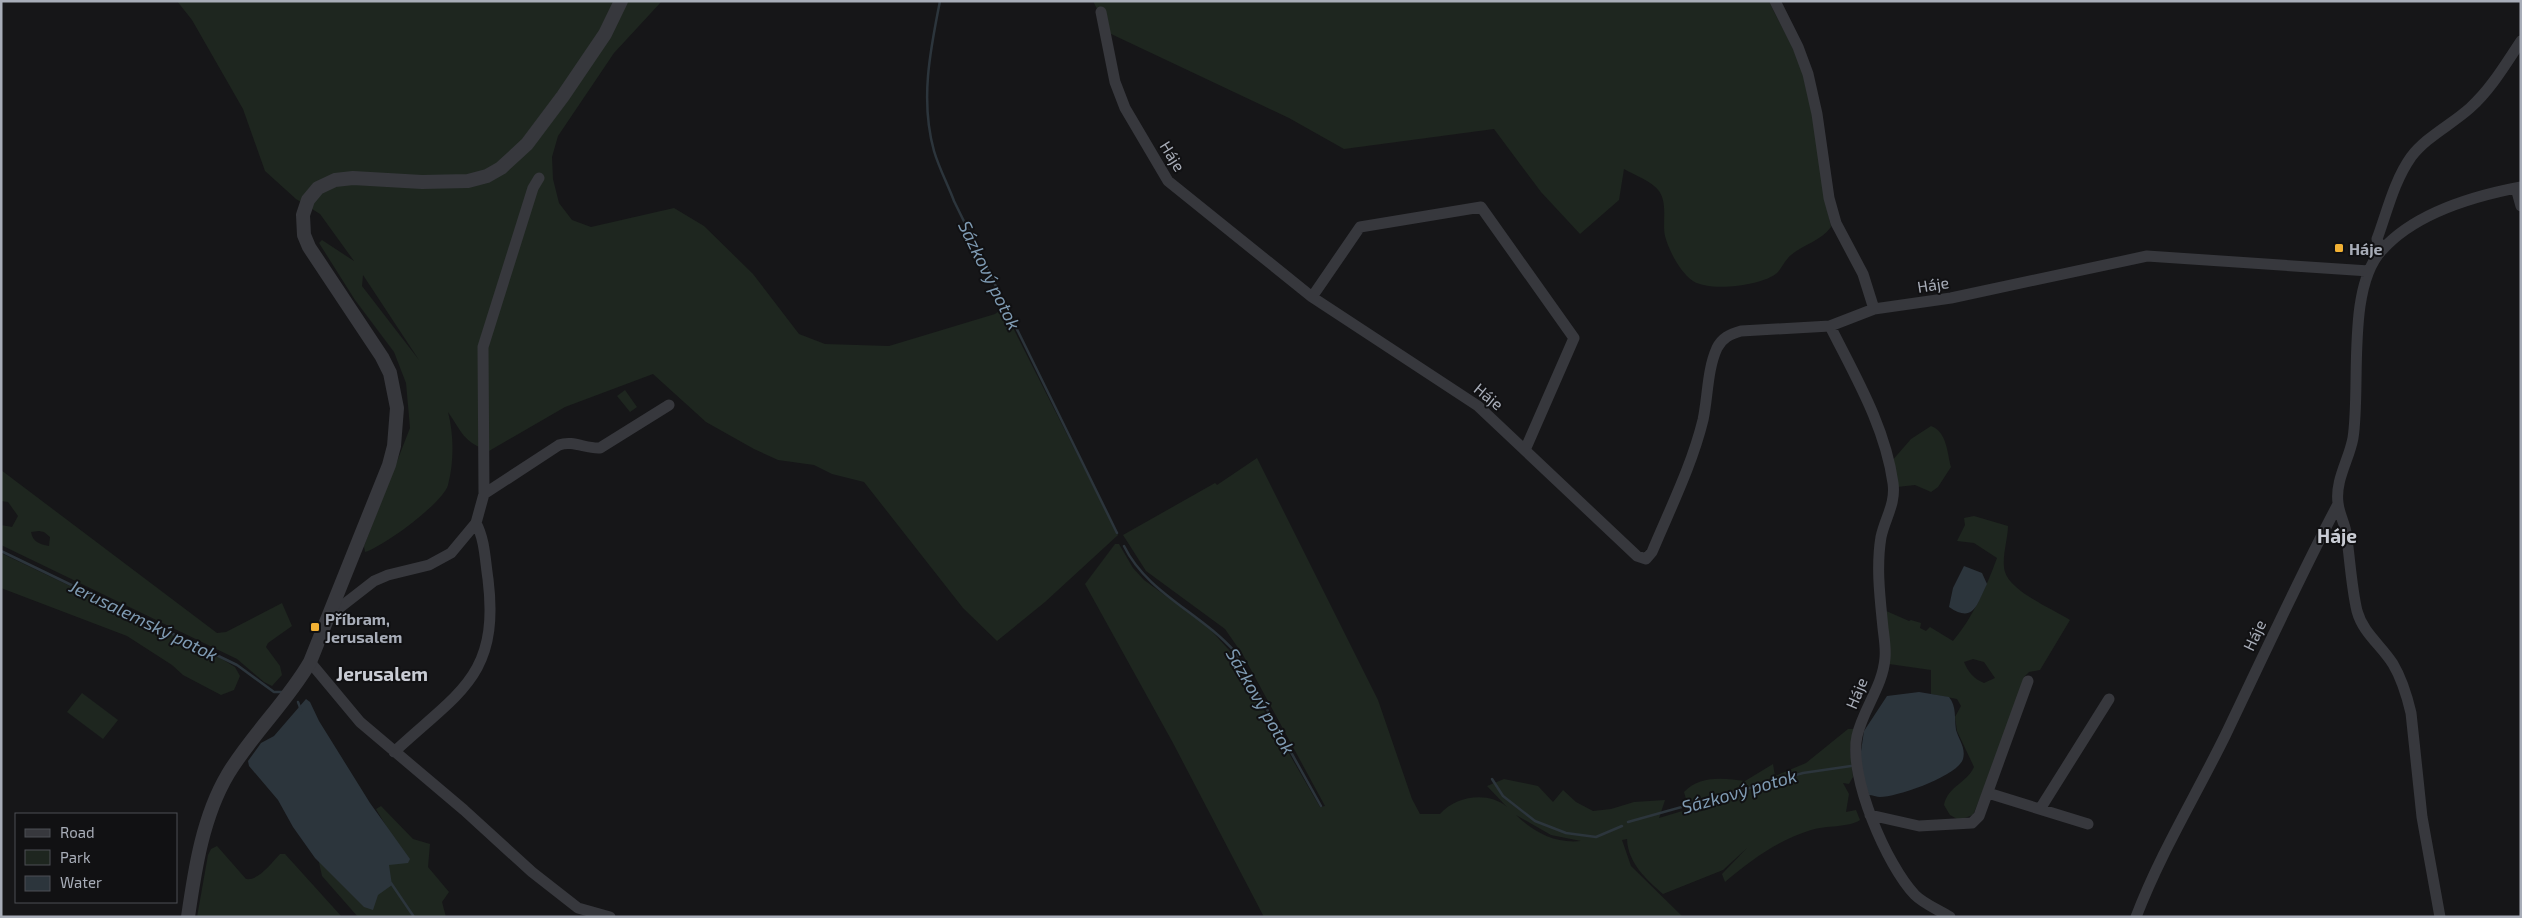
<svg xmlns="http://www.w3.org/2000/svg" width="2522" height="918" font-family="'Exo 2',sans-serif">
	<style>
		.green { fill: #1e261f; fill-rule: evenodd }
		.water { fill: #2c353c }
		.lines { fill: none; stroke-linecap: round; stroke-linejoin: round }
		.stream { stroke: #2c353c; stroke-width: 2.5 }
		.minor { stroke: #37383d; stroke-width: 11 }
		.tertiary { stroke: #37383d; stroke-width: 14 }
		.poi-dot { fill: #f2b134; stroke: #111113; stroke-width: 2 }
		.labels { text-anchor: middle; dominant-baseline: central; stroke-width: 4; stroke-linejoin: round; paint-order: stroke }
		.street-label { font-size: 16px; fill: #a8adb8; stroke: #111113 }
		.poi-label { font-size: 16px; font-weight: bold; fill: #a8adb8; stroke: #111113; text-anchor: start }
		.water-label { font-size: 18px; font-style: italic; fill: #7f9bb3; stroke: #111113 }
		.quarter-label { font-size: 19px; font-weight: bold; fill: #c9ccd4; stroke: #111113 }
	</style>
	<rect width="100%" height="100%" fill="#161618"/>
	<path class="green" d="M177,1h485l-48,52 -56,83 -6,21 1,22 6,24 13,17 19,7 83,-19 30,18 49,48 46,60 26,10 64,2 106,-32 8,-6 115,227 -73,67 -48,39 -34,-33 -99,-126 -32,-8 -18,-9 -36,-5 -24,-11 -48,-27 -53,-48 -88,33 -76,44c-26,-9 -27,-19 -41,-39 6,23 6,50 0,73 -5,18 -65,62 -83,67l-1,-6 46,-118 -4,-45 -12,-31 -39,-52 -36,-57 3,-3 32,21 -34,-47 -24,-15 -31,-28 -22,-62 -51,-89zM363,275l56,85 -57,-74z
		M1093,1h676c11,24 25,45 33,70 15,51 17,104 29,156 -10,14 -27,17 -40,28 -6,5 -9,13 -14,18 -15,13 -68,19 -84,8 -13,-9 -24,-30 -28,-45 -3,-14 3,-32 -6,-45 -7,-10 -25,-16 -35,-22l-5,31 -39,34 -39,-42 -47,-63 -150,20 -55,-31 -180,-85z
		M625,390l12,17 -7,5 -13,-16z
		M1931,426c16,6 16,26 20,41l-13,20 -7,5 -16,-7 -18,2 -6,-25 20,-23z
		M1257,458l121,242 34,99 8,15h20c16,-18 48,-23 67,-7l-20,-21 17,-7 34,7 15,16 10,-12 13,12 17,9 18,-2 23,-7 31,-2 -6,18 30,-9 -5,-17c16,-17 40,-14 61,-11l28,-17 2,12 31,-13 42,-34h6l-4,20 3,28 -4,7 -6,-1 6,11 -3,18 10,-2 4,10c-12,8 -34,5 -49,10 -33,10 -60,30 -86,52l-3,-8 25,-26 -24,22 -60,24c-17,-15 -35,-31 -36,-55l-5,1 9,26 52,51h-419l-91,-174 -88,-159 30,-40h4l14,24 11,12 63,46 22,24 91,157 5,-1 -82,-151 -18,-26 -79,-58 -23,-36 92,-52 2,2zM1516,815l35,20 30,6c-25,3 -48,-9 -65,-26z
		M1,470l216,163 9,-1 56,-29 10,23 -24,17 -2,4 14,19 2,9 -10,11 -8,-4 -27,-23 -236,-114v-20l11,2 6,-11 -10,-14 -7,-1zM39,531l5,1 6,5 -1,9c-10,-2 -16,-4 -18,-14z
		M1974,516l34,10c0,13 -7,33 -3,46 6,20 48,37 65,48l-30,50 -11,2 -5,5 -9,37 -42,101 -14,5 -9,-5 -6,-10c4,-19 23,-22 30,-38l-17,-36 -2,-14 6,-11 -4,-7 -26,-5v-24l-42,-6 -5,-54 25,11 2,-1 10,3 -1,5 6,3 4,-4 23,14c20,-24 33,-53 44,-83l-23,-15 -17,-2 8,-16 -1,-7zM1973,659l11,3 11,16 -11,5c-10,-4 -16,-11 -20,-21z
		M1,553l216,103 18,11 5,9 -6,14 -13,5 -38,-20 -11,-10 -45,-29 -126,-48z
		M82,693l36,27 -15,19 -36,-27z
		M381,806l32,33 17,5 -2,23 21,25 -7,10 4,15h-88l-36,-41 -4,-18 78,-15 -20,-34z
		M217,846l29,33c13,2 26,-17 34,-25h5l57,63h-145l11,-62 3,-6z"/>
	<path class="water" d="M1964,566l18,7 5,11c-10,20 -13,40 -38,23l4,-19z
		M1919,692l30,5c8,10 5,21 7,33 3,10 10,18 7,29 -5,17 -66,38 -83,38 -3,0 -8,-2 -11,-2l-10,-30 5,-34 23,-35z
		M306,699l4,3 9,19 51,82 40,56 -2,4 -19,2 3,20 -14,10 -5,15 -9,-3 -49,-49 -22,-31 -15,-27 -29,-34 -1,-5 13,-18 13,-7z"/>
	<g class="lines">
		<path class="stream" d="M940,1c-10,50 -20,100 -6,150 5,17 14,34 20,50l163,332
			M1124,546c23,47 77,67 111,106l86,154
			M1,551l236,114 37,27h9
			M298,702l3,8
			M1492,779l11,17 32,25 31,12 30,4 26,-11
			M1628,822l175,-49 48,-7
			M391,883l23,34"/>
		<path class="minor" d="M1775,1l23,46 10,27 9,40 12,84 7,25 27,51 11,35
			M1101,12l14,70 10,26 43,73 144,116 166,109 159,150 9,3 6,-7c18,-43 40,-87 51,-132 5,-23 4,-50 14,-72 5,-10 13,-14 24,-17l89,-5 44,-17 77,-11 196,-42 222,15
			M2516,188l5,18
			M2382,250l-5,-11c10,-27 17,-58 34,-82 15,-20 40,-32 59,-49 21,-19 35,-43 51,-67
			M1312,297l48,-70 121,-20 93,131 -49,112
			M1830,326c25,50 55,100 63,157 3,21 -8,35 -12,54 -5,30 -1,61 2,91 1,9 3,20 2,30 -2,28 -22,51 -28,78 -9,40 30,130 58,159 9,9 24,15 35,22
			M484,494l-1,-147 50,-159 6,-10
			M329,616l45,-35 14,-6 41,-10 22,-12 25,-30 8,-29 75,-49c14,-5 27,4 41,3l69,-43
			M310,662l50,60 104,88 68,62 46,36 32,9
			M394,752c64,-60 106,-75 94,-173 -3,-19 -3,-39 -12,-56
			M1988,793l100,31
			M2040,809l69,-110
			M1870,815l49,11 53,-3 7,-7 49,-135
			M2136,917c24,-63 59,-120 89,-181 37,-77 73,-156 113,-232
			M2440,917l-18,-100 -11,-104c-4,-17 -9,-34 -18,-49 -12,-19 -30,-31 -36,-53 -6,-26 -7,-53 -11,-79 -2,-10 -7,-19 -8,-29 -3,-23 11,-43 15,-65 8,-51 -7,-150 29,-188 33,-37 91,-54 139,-63"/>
		<path class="tertiary" d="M188,917c7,-49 15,-101 40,-143 24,-40 59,-72 82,-112l79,-197 5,-19 3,-38 -7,-35 -8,-16 -73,-110 -5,-12 -1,-20 5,-15 10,-12 17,-8 18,-2 69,4 46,-1 19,-5 14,-8 26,-24 36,-48 42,-62 16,-33"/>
	</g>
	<g class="poi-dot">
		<rect x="2334" y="243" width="10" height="10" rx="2.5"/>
		<rect x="310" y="622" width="10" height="10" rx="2.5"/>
	</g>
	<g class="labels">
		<g class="street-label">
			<text transform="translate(1173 156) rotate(58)">Háje</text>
			<text transform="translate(1933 284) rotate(-9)">Háje</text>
			<text transform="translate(1489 396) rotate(39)">Háje</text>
			<text transform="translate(2254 635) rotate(-65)">Háje</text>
			<text transform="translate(1856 693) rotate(-68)">Háje</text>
		</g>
		<g class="poi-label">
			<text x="2349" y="248">Háje</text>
			<text x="325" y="618">Příbram,<tspan x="325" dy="18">Jerusalem</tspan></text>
		</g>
		<g class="water-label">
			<text transform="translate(990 275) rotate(64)">Sázkový potok</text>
			<text transform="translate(144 620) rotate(26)">Jerusalemský potok</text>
			<text transform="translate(1261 701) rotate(60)">Sázkový potok</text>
			<text transform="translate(1739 791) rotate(-16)">Sázkový potok</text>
		</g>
		<g class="quarter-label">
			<text x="2337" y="535">Háje</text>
			<text x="382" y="673">Jerusalem</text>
		</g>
	</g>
	<rect width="2522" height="918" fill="none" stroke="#a8adb8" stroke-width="5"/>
	<rect x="15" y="813" width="162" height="90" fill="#111113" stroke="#4d4f55"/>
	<rect x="25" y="829" width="25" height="8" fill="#37383d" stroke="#4d4f55"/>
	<text x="60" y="838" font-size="15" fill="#a8adb8">Road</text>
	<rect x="25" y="850" width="25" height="15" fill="#1e261f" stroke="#4d4f55"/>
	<text x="60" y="863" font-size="15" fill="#a8adb8">Park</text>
	<rect x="25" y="876" width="25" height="15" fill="#2c353c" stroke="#4d4f55"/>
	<text x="60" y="888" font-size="15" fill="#a8adb8">Water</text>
</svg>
